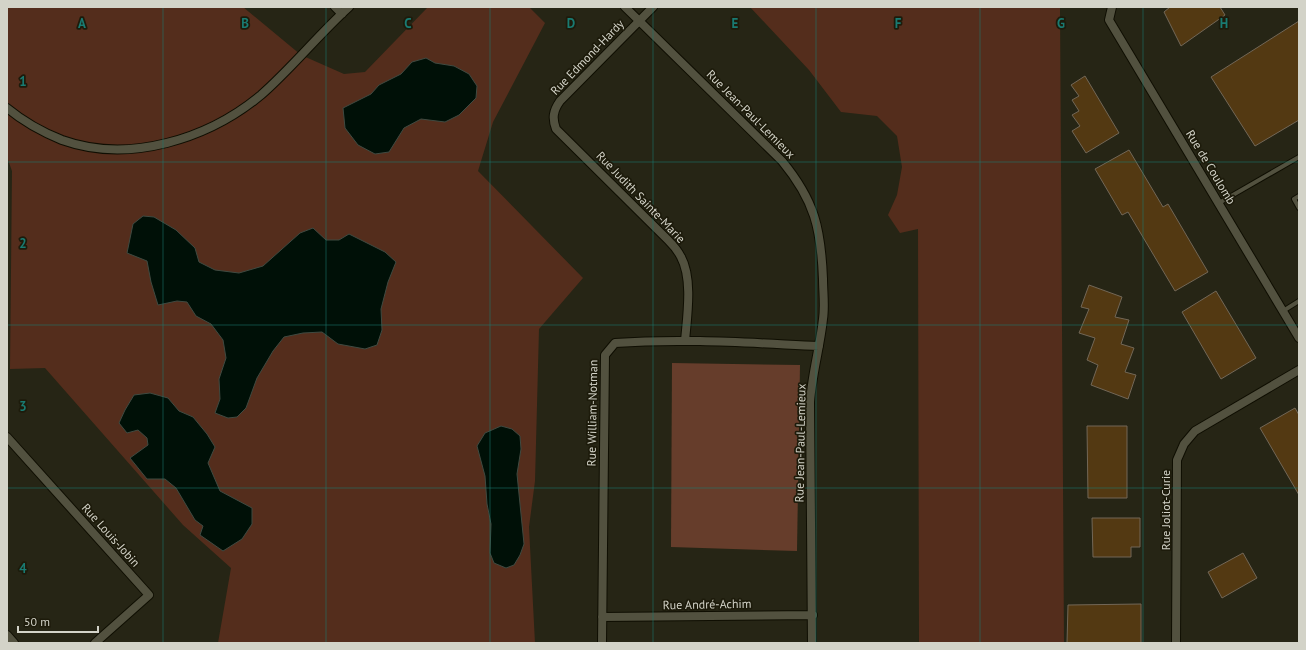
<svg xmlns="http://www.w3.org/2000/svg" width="1306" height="650" font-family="'PT Sans',sans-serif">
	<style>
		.green { fill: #542d1c }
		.forest { fill: #663d2b }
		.water { fill: #001007; stroke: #3f4a41 }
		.building { fill: #533912; stroke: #726757 }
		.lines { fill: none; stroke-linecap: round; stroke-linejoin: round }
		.service-casing { stroke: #0f0e02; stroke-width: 6 }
		.minor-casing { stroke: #0f0e02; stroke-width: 10 }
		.service { stroke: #52513f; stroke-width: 4 }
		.minor { stroke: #52513f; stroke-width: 8 }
		.grid { fill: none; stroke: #197b72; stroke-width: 1; stroke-opacity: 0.55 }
		.labels { text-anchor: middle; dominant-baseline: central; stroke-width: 3.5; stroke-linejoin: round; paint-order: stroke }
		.street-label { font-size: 12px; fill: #d3d3c8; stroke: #1d1b0b }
		.grid-label { font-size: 13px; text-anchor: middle; font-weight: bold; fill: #197b72; stroke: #1d1b0b; stroke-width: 3.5; stroke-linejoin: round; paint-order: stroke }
	</style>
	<rect width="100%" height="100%" fill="#262515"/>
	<path class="green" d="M7,7h236l58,48 43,19 21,-2 63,-65h101l16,16 -52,99 -15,49 105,107 -44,51 -4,152 -6,46 6,116h-317l13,-75 -48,-43 -138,-157 -35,1 2,-198 -5,-14z
		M750,7h310l4,636h-145l-1,-414 -18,4 -12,-18 9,-20 5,-28 -5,-31 -20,-20 -36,-4 -32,-42z"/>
	<path class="forest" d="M672,363l128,2 -3,186 -126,-4z"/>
	<path class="water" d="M426,58l9,5 19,3 15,8 8,12 -1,12 -17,17 -14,7 -24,-3 -17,9 -15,24 -14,2 -17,-9 -13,-17 -2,-20 28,-14 8,-9 22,-11 11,-12z
		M143,216l11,1 22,13 19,18 4,14 16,8 24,3 24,-7 37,-33 13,-5 13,12h13l10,-6 36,18 11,10 -8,20 -7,27 1,21 -5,15 -12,4 -27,-5 -16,-12 -19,1 -19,4 -11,14 -16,27 -11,30 -9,9 -9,1 -13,-5 5,-14 -1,-20 7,-21 -3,-18 -12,-16 -15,-8 -9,-14 -10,-1 -19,4 -7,-23 -4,-21 -20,-8 6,-29z
		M150,393l18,5 11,13 14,6 14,17 8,13 -7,16 12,28 32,17v16l-10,15 -19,12 -23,-16 3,-9 -8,-6 -19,-32 -11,-9h-18l-17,-21 18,-13 -1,-7 -9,-8 -11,3 -8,-10 6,-13 9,-15z
		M501,426l11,3 8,7 1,13 -4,25 7,70 -4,11 -6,10 -8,3 -12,-5 -4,-10 1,-29 -4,-20 -2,-28 -8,-30 8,-13z"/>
	<path class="building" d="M1170,7h50l5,8 -44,31 -17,-34z
		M1299,21v99l-44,26 -44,-69z
		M1085,76l34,57 -33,20 -14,-22 8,-5 -8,-11 7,-4 -7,-11 7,-4 -8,-11z
		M1129,150l34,57 5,-3 40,68 -33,19 -47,-79 -6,3 -27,-46z
		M1089,285l33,12 -7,20 14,3 -8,24 13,4 -9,24 11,3 -8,24 -37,-14 7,-20 -11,-5 8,-22 -16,-5 10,-24 -8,-2z
		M1216,291l40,67 -35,21 -39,-67z
		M1295,408l4,7v80l-39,-67z
		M1087,426h40v72h-39z
		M1092,518h48v29h-9v10h-38z
		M1243,553l14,25 -35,20 -14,-26z
		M1141,604v39h-74l1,-38z"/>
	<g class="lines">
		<defs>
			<path id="service" d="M1299,196l-5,3 5,9
				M1219,203l80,-46
				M1283,311l16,-10"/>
			<path id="minor" d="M335,7l7,7
				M625,7l157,154c33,40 39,68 41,118 0,13 2,27 0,40 -3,28 -11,55 -13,83l2,241
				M653,7l-93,94c-7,10 -8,17 -4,28l112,111c5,5 10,11 13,17 12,22 6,60 4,84
				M1112,7l-3,13 190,318
				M7,108c17,14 35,24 55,32 67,24 146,-1 199,-45 31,-27 57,-60 88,-88
				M7,437l142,158 -54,48
				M602,617l211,-2
				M7,635l7,8
				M602,643l3,-288 10,-12c68,-5 136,0 204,3
				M1176,643l1,-183 7,-16 11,-13 104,-61"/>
		</defs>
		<use href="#service" class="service-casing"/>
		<use href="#minor" class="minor-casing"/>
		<use href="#service" class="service"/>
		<use href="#minor" class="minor"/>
	</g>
	<path class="grid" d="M163,7v636M326,7v636M490,7v636M653,7v636M816,7v636M980,7v636M1143,7v636M7,162h1292M7,325h1292M7,488h1292"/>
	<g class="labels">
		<g class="street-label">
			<text transform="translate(587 57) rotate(-46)">Rue Edmond-Hardy</text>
			<text transform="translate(751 114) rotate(45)">Rue Jean-Paul-Lemieux</text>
			<text transform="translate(1211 167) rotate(59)">Rue de Coulomb</text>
			<text transform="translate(641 197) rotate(46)">Rue Judith Sainte-Marie</text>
			<text transform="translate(592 413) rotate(-89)">Rue William-Notman</text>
			<text transform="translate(800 443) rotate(-89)">Rue Jean-Paul-Lemieux</text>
			<text transform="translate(1165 510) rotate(-90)">Rue Joliot-Curie</text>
			<text transform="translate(111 535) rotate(48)">Rue Louis-Jobin</text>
			<text transform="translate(707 604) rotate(-1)">Rue André-Achim</text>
		</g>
	</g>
	<g class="grid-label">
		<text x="82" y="28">A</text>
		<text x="245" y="28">B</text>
		<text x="408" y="28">C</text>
		<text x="571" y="28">D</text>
		<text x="735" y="28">E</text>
		<text x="898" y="28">F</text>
		<text x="1061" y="28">G</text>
		<text x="1224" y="28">H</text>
		<text x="23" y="86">1</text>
		<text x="23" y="248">2</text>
		<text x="23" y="411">3</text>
		<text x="23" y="573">4</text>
	</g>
	<rect width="1306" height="650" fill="none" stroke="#d3d3c8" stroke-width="16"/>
	<path d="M18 626v6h80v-6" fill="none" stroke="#d3d3c8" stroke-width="2"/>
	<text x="24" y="626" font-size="12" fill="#d3d3c8" stroke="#1d1b0b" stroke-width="3" paint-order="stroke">50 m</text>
</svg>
